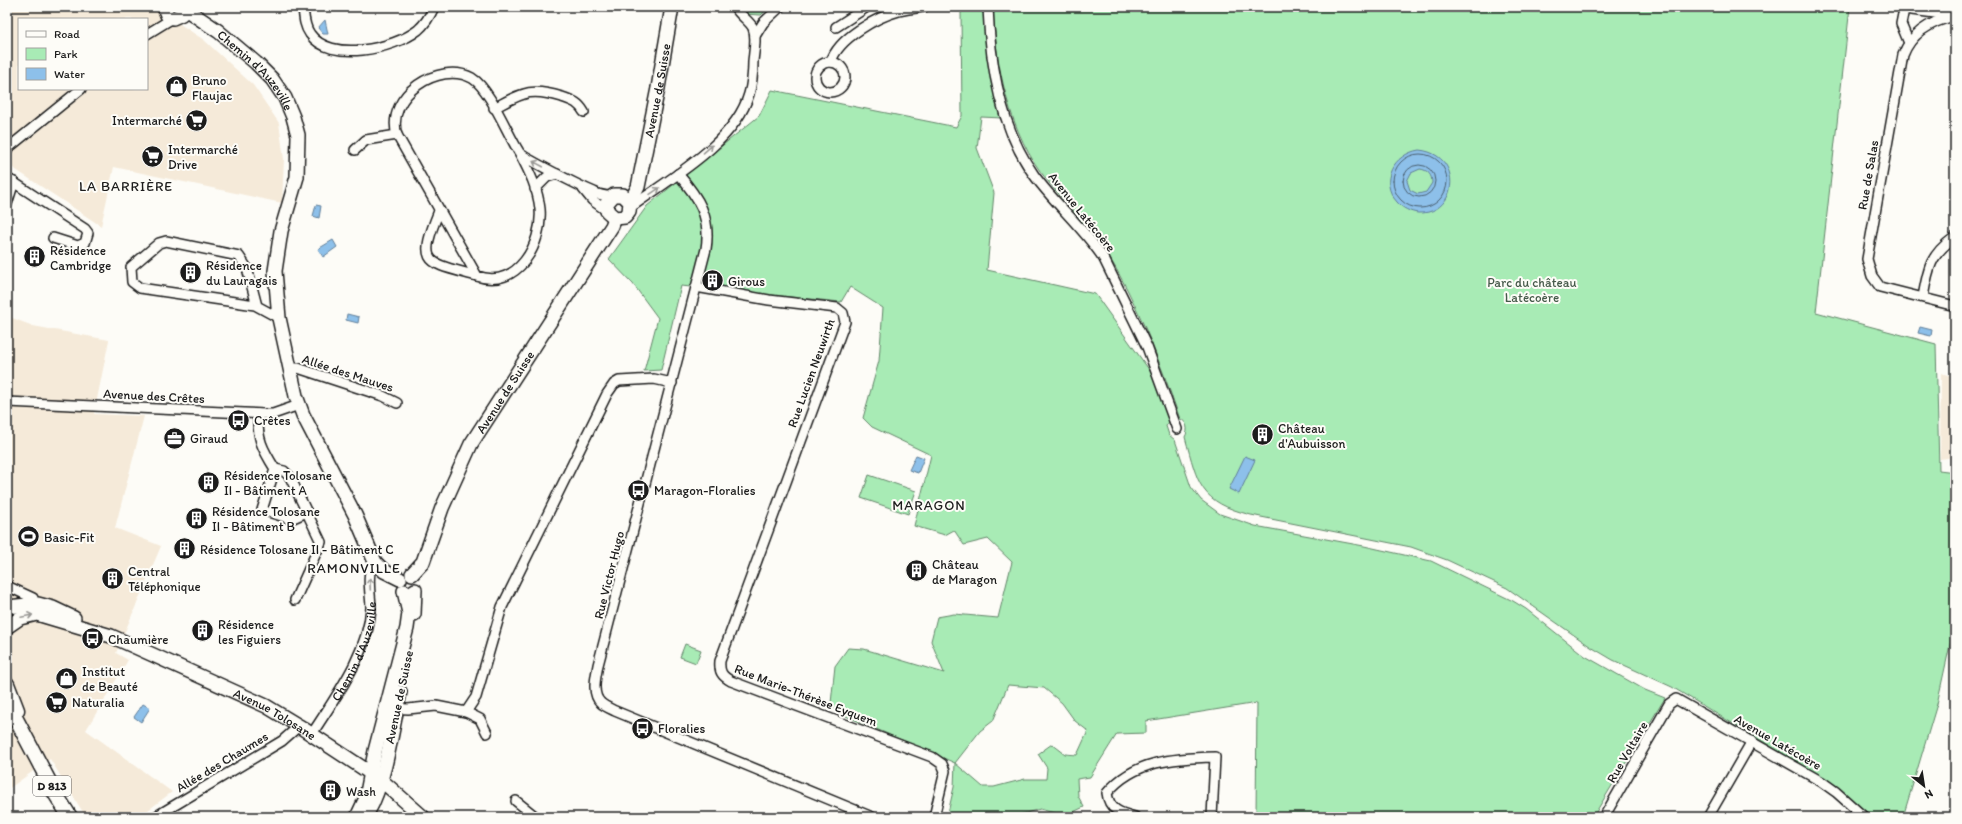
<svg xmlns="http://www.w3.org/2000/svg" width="1962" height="824" font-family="Itim,sans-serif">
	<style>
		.built { fill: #f5ead9; fill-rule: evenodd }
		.green { fill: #a8ebb5; stroke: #628468; fill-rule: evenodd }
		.water { fill: #8dc0ea; stroke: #607e98; fill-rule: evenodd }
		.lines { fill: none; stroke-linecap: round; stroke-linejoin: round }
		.shore { stroke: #495e6e; stroke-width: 1 }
		.street-casing { stroke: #1c1c1c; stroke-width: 12 }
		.secondary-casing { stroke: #1c1c1c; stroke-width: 16 }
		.primary-casing { stroke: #1c1c1c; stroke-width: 17 }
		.street { stroke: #fdfcf7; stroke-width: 9 }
		.secondary { stroke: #fdfcf7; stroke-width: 13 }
		.primary { stroke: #fdfcf7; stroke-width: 14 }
		.oneway { stroke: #989794 }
		.labels { text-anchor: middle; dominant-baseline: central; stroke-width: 4; stroke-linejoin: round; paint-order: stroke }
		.shield { fill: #fdfcf7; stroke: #605f5e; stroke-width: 1 }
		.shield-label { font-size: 12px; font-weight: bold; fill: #1c1c1c }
		.street-label { font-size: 13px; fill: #1c1c1c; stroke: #fdfcf7 }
		.poi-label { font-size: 13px; fill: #1c1c1c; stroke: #fdfcf7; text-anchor: start }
		.park-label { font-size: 13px; fill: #465a4a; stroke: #fdfcf7 }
		.neighbourhood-label { font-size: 14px; letter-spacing: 1px; fill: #1c1c1c; stroke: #fdfcf7 }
	</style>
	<rect width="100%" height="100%" fill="#fdfcf7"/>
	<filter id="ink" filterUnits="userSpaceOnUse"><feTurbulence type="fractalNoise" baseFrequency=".025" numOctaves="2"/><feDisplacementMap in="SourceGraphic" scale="8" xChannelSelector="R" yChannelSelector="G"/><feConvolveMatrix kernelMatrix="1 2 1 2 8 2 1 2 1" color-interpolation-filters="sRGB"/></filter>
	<g filter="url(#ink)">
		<path class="built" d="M12,7h142l50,33 49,45 26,38 5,36 -2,44 -168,-36 -13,59 -94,-62v-144zM19,19h128v70h-128z
			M7,316l26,10 76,14 -15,74 50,2 -29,112 46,18 -45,107 12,7 -42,70 86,62 -33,25h-53l-36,-58 -43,31z
			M1941,373l14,4v80l-15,2z"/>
		<path class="green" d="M740,7h30l-9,8 -18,-1z
			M993,7h857l-34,305 120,32 3,126 16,2v150l-18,82 -34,113h-31l-30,-26 -32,-21 -138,-83 -59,-27 -22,-13 -84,-59 -60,-28 -36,-13 -160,-32c-52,-13 -53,-31 -66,-78 4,-7 2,-16 -5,-18 -20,-57 -43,-118 -75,-169 -17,-25 -39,-46 -58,-70 -37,-44 -52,-116 -54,-173z
			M985,8l17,110 -21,-1 -4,31 17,45 -7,77 108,24 60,84 14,44 -3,4 3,9 6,5 16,47 10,13 19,14 35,12 109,20 67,15 82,40 13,8 59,47 60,34 20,8 -72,119h-337l1,-114 -111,18v12l-29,1 -27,43 -13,2 1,17 6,11 -19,9 -25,-7 -28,8h-65l7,-30 1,-24 -116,-50 -8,-10 4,-37 13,-18 16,1 80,24 -13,-32 6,-24 17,-3 44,4 14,-56 -24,-23 -24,6 -10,-15 -9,5 -31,-9 17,-71 -59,-28 -9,-9 16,-57 4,-53 -33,-21 -9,15 -160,-16 -20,84 -17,1 14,-53 -25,-34 -24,-25 38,-53 112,-90 13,-26 184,37 6,-11 -1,-105zM1008,685l36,3 18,15 13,18 13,10 -11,24 -12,-1 -13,-10 -14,10 9,14 -1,11h-21l-31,8h-11l-28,-24 25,-32 13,-10z
			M869,475l47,16 -8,23 -47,-16z
			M685,644l16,6 -5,13 -16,-6z"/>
		<path class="water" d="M325,20l3,14h-5l-5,-6z
			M1419,150c45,4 40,65 -1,63 -8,-1 -16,-5 -21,-11 -19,-21 -3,-48 22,-52zM1420,169c8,1 12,6 12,14l-6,9 -8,2 -8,-4 -3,-9 4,-8z
			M316,205l5,1 -2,12 -6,-2z
			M333,240l4,7 -14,10 -5,-8z
			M347,314l12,3 -1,6 -12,-3z
			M1920,327l12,3 -1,6 -13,-3z
			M916,455l8,3 -6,15 -9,-3z
			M1245,456l10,4 -16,34 -10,-5z
			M143,704l7,4 -9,14 -7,-5z"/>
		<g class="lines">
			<path class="shore" d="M1393 181a27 27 0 1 1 54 0a27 27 0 1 1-54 0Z
				M1403 181a16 16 0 1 1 32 0a16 16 0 1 1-32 0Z"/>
			<defs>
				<g id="street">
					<path d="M303,7c1,9 1,19 7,27 20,29 84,15 108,-4 7,-6 12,-14 16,-23"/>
					<path d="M988,7c2,57 12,120 46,168 21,29 50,53 70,84l43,88 30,82"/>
					<path d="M1955,16c-23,5 -43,16 -52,39l-36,204 5,17 8,11 75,19"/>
					<path d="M836,27l31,-20"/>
					<path d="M147,34l26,-16"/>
					<path d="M755,36l8,-13 17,-16"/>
					<path d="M1909,43l-8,-19 3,-15 46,6"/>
					<path d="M831,62c7,-24 46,-45 68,-51 8,-2 17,-3 25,-4"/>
					<circle cx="830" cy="77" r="15"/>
					<path d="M494,108c29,-15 35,-21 68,-11 11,4 16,5 22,15"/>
					<path d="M7,149l74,-60"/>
					<path d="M355,150l11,-10 31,-5"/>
					<path d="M520,154c9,17 18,35 20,55 3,35 -23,81 -63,67l-80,-141c-12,-39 42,-75 75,-57 18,11 35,55 47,74 4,6 65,36 75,40 5,3 11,4 17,4"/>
					<path d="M678,174c21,24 33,43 28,75l-108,416c-2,11 -7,29 3,38 3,3 10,6 14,8l257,106"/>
					<path d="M7,178l78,51 3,4 -3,10 -7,3 -25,-8"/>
					<path d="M535,189l12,-12 10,-3"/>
					<path d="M583,189l9,11 15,11"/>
					<path d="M7,204l7,-22"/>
					<path d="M631,207c38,-28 104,-64 118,-113 3,-10 4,-22 4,-33 1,-10 4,-24 0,-33 -3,-7 -13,-12 -18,-21"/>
					<path d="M439,211c-22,54 -13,51 38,65"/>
					<path d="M696,287l73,13 68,8 6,5 2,9 -125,339c-1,11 2,15 11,20l201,76 10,7 3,7 -11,46"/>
					<path d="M1923,297c5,-29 7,-42 32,-60"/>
					<path d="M257,306l-10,-38 -8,-12 -73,-15 -7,2 -28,24 1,15 8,6 115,17 24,13"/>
					<path d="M290,369l8,-1 85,28 14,7"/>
					<path d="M7,402l258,12h8l26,-9"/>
					<path d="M258,414c-1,25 4,34 17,55l-13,41 29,9 16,-7"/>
					<path d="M275,469l9,2 6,6 31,65 -26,58"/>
					<path d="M7,586l26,12"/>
					<path d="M391,708l17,1 28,-3 30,6 14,7 7,14"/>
					<path d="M466,712l10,-15 26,-90 105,-213 7,-10 5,-3 35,-2 18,4"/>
					<path id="s1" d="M312,734c24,-38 56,-80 59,-126 0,-12 -6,-39 4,-46"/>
					<path d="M516,801l20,16"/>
					<path d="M155,817l127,-76 17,-15"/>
					<path d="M1135,817c-15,-4 -26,-7 -28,-24 27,-33 68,-35 108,-36l-3,60"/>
					<path d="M1604,817l65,-113 7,-5 146,83 14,10 28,25"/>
					<path d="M1708,817l44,-76"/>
				</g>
				<g id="secondary">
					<path d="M164,7l3,8 6,3 9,-4 2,-7"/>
					<path id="s2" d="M184,8l34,23 38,32 16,16 13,19 8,19 5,18 -1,42 -16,54 -6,40 4,47 17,78 7,19 52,100 20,47 9,9 16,8"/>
					<path id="s3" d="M630,202l-7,-7h-9l-7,8v8l8,7 10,-1 4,-5 1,-10 8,-15 20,-99 14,-81"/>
					<path id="s4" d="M412,574l11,-12 19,-54 29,-64 141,-218 3,-8"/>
					<path d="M7,607l31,-3 15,4 21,10"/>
					<path d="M414,614l1,-24"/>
					<path id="s5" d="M7,627l13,-9 17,-4 74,22 20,9 135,61 33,20 82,54 42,37"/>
					<path d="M368,812c17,-29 25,-86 32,-120"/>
					<path d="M357,817l9,-19 9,-47 32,-123 2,-15 -5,-22"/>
				</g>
				<path id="primary" d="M7,684l10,26
					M7,702l48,91 15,24"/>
			</defs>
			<use href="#street" class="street-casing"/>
			<use href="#secondary" class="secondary-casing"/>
			<use href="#primary" class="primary-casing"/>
			<use href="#street" class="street"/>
			<use href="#secondary" class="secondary"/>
			<use href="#primary" class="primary"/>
		</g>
		<defs><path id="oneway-shaft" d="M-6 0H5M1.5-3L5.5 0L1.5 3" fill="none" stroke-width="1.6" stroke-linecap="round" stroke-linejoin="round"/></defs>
		<g class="oneway">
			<use href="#oneway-shaft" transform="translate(708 149) rotate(-41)"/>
			<use href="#oneway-shaft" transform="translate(538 164) rotate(-152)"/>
			<use href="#oneway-shaft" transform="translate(655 191) rotate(-34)"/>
			<use href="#oneway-shaft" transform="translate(370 584) rotate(-93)"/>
			<use href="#oneway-shaft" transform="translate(27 616) rotate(-12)"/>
		</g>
	</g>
	<defs>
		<symbol id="shop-disc" viewBox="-11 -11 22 22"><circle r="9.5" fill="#1c1c1c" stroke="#fdfcf7"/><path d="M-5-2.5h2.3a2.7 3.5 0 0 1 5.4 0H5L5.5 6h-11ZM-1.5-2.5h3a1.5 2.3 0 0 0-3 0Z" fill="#fff"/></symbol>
		<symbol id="supermarket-disc" viewBox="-11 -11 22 22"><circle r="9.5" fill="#1c1c1c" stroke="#fdfcf7"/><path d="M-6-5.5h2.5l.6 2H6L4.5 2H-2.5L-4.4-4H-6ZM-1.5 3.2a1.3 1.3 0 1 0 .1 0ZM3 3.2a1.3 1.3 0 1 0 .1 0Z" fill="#fff"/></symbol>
		<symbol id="building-disc" viewBox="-11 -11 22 22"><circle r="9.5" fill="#1c1c1c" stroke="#fdfcf7"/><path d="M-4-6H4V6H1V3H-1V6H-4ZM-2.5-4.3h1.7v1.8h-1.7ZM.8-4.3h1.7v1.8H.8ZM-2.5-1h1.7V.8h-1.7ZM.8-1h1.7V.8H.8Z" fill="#fff"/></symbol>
		<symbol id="bus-disc" viewBox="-11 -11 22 22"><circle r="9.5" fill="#1c1c1c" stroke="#fdfcf7"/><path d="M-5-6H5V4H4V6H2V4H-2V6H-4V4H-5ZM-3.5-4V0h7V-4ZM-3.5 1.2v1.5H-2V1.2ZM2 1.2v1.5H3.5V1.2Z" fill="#fff"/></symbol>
		<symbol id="office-disc" viewBox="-11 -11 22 22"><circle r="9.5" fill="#1c1c1c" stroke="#fdfcf7"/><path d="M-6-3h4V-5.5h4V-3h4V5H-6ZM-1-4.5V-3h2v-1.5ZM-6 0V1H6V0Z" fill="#fff"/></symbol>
		<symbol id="stadium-disc" viewBox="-11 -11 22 22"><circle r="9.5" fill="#1c1c1c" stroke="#fdfcf7"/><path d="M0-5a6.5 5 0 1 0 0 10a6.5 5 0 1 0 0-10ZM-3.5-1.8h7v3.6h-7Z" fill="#fff"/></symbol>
	</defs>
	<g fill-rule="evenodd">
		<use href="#shop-disc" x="164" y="74" width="25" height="25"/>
		<use href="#supermarket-disc" x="184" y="108" width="25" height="25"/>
		<use href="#supermarket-disc" x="140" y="144" width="25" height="25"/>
		<use href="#building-disc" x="22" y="244" width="25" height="25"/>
		<use href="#building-disc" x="178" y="260" width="25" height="25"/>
		<use href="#building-disc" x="700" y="268" width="25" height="25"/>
		<use href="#bus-disc" x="226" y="408" width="25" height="25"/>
		<use href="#building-disc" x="1250" y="422" width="25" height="25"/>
		<use href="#office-disc" x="162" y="426" width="25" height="25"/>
		<use href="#building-disc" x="196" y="470" width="25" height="25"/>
		<use href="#bus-disc" x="626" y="478" width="25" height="25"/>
		<use href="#building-disc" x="184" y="506" width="25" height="25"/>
		<use href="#stadium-disc" x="16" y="524" width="25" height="25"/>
		<use href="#building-disc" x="172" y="536" width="25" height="25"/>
		<use href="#building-disc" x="904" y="558" width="25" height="25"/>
		<use href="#building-disc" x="100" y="566" width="25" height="25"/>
		<use href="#building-disc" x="190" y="618" width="25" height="25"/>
		<use href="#bus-disc" x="80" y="626" width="25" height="25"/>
		<use href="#shop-disc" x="54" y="666" width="25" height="25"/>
		<use href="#supermarket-disc" x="44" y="690" width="25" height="25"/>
		<use href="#bus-disc" x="630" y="716" width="25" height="25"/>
		<use href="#building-disc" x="318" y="778" width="25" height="25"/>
	</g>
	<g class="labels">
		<rect class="shield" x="33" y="776" width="38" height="20" rx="3"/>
		<g class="shield-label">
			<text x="52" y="786">D 813</text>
		</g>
		<g class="street-label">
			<text stroke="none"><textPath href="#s2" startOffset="96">Chemin d'Auzeville</textPath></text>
			<text stroke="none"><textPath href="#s3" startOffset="190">Avenue de Suisse</textPath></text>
			<text transform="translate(1868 175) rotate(-80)">Rue de Salas</text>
			<text transform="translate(1082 212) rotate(51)">Avenue Latécoère</text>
			<text transform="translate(348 373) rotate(18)">Allée des Mauves</text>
			<text transform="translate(811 373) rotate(-70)">Rue Lucien Neuwirth</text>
			<text stroke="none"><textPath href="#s4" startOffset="206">Avenue de Suisse</textPath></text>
			<text transform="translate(154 396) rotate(3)">Avenue des Crêtes</text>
			<text transform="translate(609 575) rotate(-76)">Rue Victor Hugo</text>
			<text stroke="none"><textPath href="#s1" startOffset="94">Chemin d'Auzeville</textPath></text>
			<text transform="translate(806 695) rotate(21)">Rue Marie-Thérèse Eyquem</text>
			<text transform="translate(399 697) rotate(-78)">Avenue de Suisse</text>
			<text stroke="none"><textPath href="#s5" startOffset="292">Avenue Tolosane</textPath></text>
			<text transform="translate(1778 742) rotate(30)">Avenue Latécoère</text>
			<text transform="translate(1627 752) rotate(-60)">Rue Voltaire</text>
			<text transform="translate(222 762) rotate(-31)">Allée des Chaumes</text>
		</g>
		<g class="poi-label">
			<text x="192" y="80">Bruno<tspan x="192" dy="15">Flaujac</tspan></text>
			<text x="182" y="120" text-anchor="end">Intermarché</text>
			<text x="168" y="149">Intermarché<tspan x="168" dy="15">Drive</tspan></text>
			<text x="50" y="250">Résidence<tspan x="50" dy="15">Cambridge</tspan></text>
			<text x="206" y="265">Résidence<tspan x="206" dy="15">du Lauragais</tspan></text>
			<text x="728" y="281">Girous</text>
			<text x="254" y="420">Crêtes</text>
			<text x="1278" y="428">Château<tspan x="1278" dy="15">d'Aubuisson</tspan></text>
			<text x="190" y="438">Giraud</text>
			<text x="224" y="475">Résidence Tolosane<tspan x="224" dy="15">II - Bâtiment A</tspan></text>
			<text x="654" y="490">Maragon-Floralies</text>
			<text x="212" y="511">Résidence Tolosane<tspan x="212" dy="15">II - Bâtiment B</tspan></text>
			<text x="44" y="537">Basic-Fit</text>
			<text x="200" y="549">Résidence Tolosane II - Bâtiment C</text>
			<text x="932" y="564">Château<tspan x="932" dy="15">de Maragon</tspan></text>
			<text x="128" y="571">Central<tspan x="128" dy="15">Téléphonique</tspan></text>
			<text x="218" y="624">Résidence<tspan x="218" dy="15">les Figuiers</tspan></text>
			<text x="108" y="639">Chaumière</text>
			<text x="82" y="671">Institut<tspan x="82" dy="15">de Beauté</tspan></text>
			<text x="72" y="702">Naturalia</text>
			<text x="658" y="728">Floralies</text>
			<text x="346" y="791">Wash</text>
		</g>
		<g class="park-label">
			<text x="1532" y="282">Parc du château<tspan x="1532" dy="15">Latécoère</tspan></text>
		</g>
		<g class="neighbourhood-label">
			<text x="126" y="186">LA BARRIÈRE</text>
			<text x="929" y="505">MARAGON</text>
			<text x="354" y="568">RAMONVILLE</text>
		</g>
	</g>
	<rect width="1962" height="824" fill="none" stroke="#fdfcf7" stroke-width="24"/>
	<rect x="12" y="12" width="1938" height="800" fill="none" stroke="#1c1c1c" stroke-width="1.5" filter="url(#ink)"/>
	<rect x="18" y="18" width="130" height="72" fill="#fdfcf7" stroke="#a3a29f"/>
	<rect x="26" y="31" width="20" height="6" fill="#fdfcf7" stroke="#a3a29f"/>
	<text x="54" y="38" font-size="12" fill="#1c1c1c">Road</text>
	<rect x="26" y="48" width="20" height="12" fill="#a8ebb5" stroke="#a3a29f"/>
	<text x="54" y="58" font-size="12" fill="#1c1c1c">Park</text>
	<rect x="26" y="68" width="20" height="12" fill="#8dc0ea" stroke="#a3a29f"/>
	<text x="54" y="78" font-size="12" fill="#1c1c1c">Water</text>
	<g transform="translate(1924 786) rotate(150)" stroke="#fdfcf7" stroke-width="3" paint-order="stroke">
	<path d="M0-3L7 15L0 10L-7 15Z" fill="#1c1c1c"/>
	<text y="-6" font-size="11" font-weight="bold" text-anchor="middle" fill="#1c1c1c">N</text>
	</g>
</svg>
